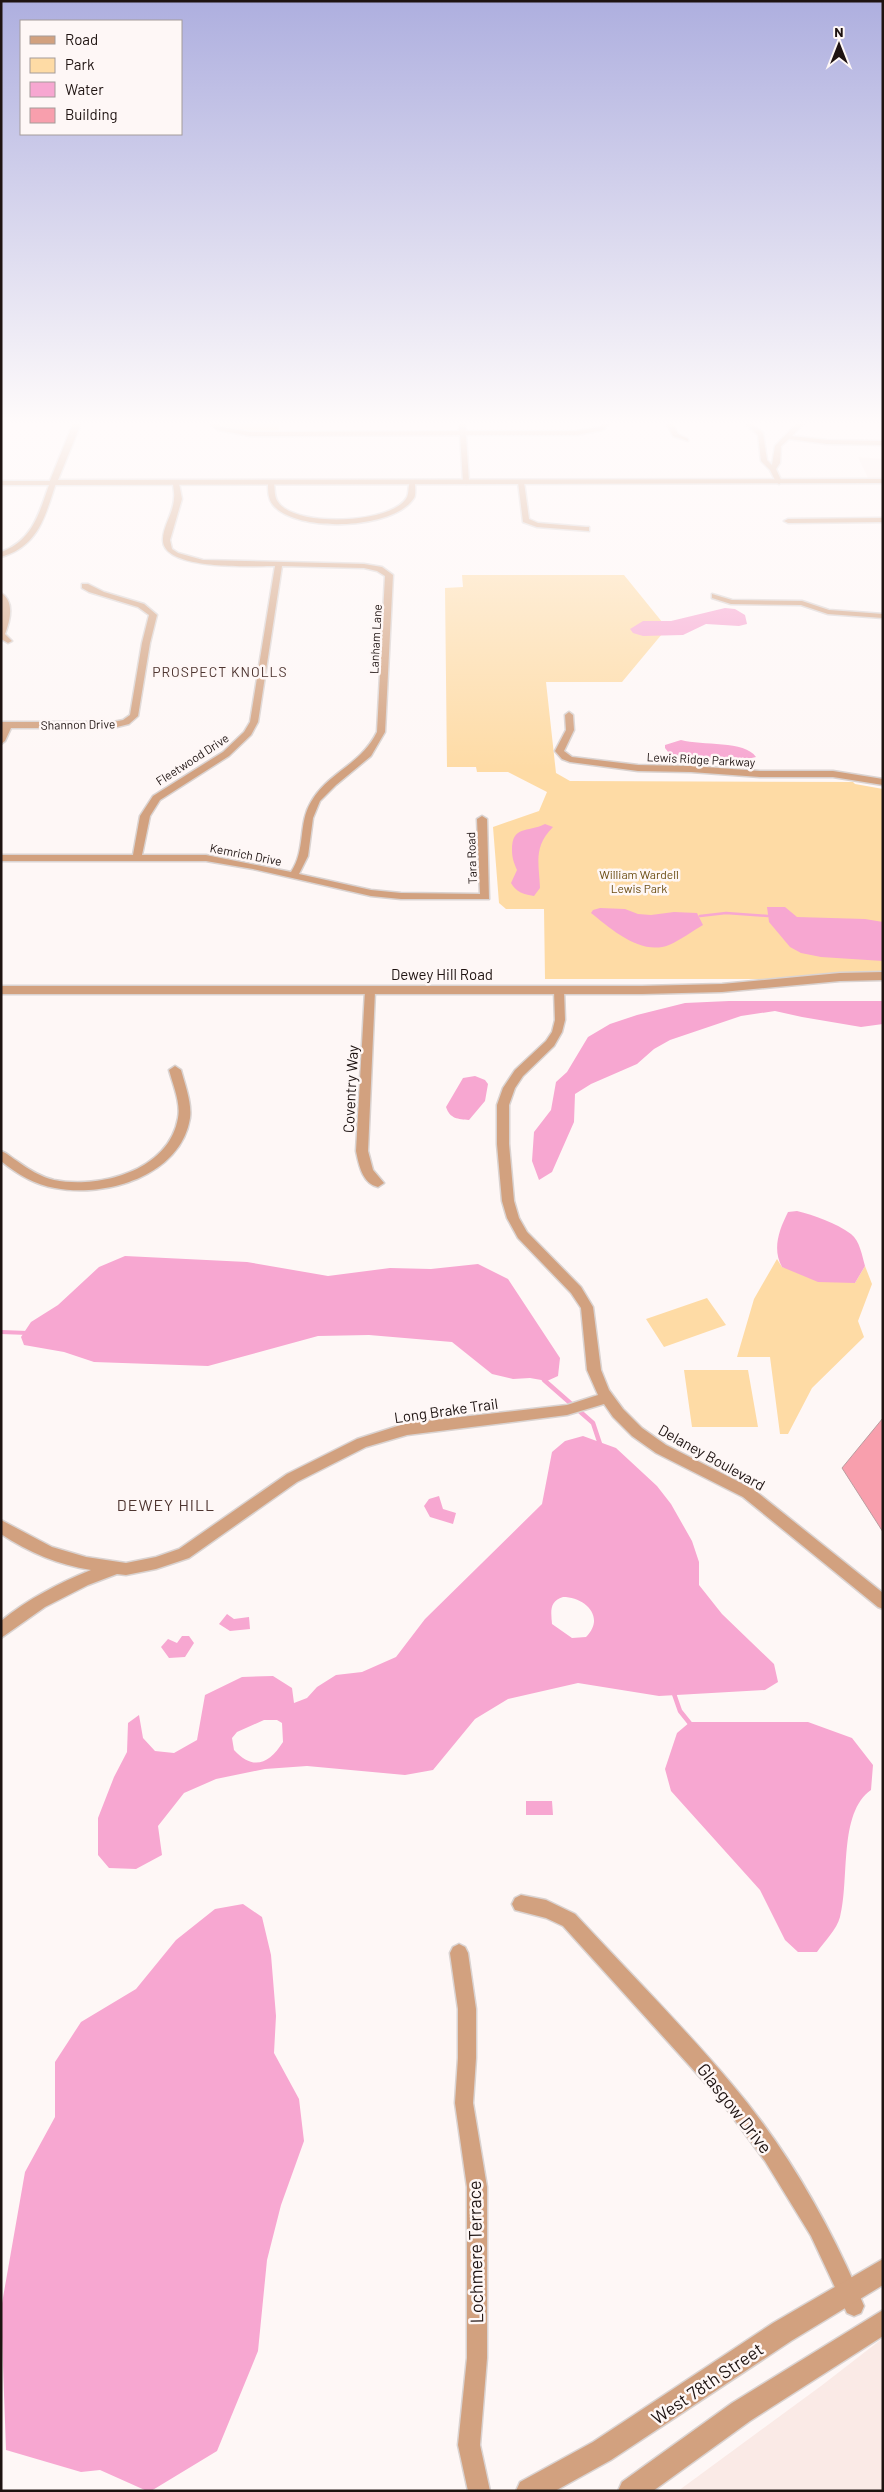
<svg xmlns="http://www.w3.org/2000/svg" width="884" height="2492" font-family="Barlow,sans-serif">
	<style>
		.built { fill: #faeae6 }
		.green { fill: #fedba5 }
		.water { fill: #f7a7d1; fill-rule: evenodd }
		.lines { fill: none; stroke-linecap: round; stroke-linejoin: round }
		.stream-far2 { stroke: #f7a7d1; stroke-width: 2.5 }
		.stream-far1 { stroke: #f7a7d1; stroke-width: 4 }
		.stream { stroke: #f7a7d1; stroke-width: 4.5 }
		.building { fill: #f89fad; stroke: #bb9ca0 }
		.minor-casing { stroke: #dad3d1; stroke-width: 3 }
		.tertiary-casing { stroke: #dad3d1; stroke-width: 3 }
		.minor { fill: #d2a17f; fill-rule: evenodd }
		.tertiary { fill: #d2a17f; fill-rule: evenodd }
		.labels { text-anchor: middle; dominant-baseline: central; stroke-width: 5; stroke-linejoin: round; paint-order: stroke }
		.far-street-label { font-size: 12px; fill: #1e1311; stroke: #fef7f6 }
		.far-park-label { font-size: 12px; fill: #6c4e14; stroke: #fef7f6 }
		.far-neighbourhood-label { font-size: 14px; letter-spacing: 1px; fill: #4e3530; stroke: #fef7f6 }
		.street-label { font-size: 15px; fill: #1e1311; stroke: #fef7f6 }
		.neighbourhood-label { font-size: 16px; letter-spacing: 1px; fill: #4e3530; stroke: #fef7f6 }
		.near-street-label { font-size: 18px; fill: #1e1311; stroke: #fef7f6 }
	</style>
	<rect width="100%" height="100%" fill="#fef7f6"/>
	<path class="built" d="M858,457l25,2v19h-15z
		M883,2338v153h-205l143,-105z"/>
	<path class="green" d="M210,421h70l-2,11c-25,0 -45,1 -68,-11z
		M462,575h162l43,53 -45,54h-76l10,91 14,8 283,1 2,2 28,5v190h-338l-1,-70h-38l-7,-6 -6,-76 46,-16 8,-19 -39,-20h-31l-1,-5h-29l-2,-179 18,-1z
		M777,1259l5,8 73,16 10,-17 7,18 -14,37 6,16 -52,51 -24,46h-8l-10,-77h-33l17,-58z
		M707,1298l19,27 -62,22 -18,-28z
		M684,1370h64l10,57h-66z"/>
	<path class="water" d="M725,608l10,1 10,6 2,9 -8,2 -33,-2 -23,11 -40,1 -10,-3 -3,-4 13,-8h28z
		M681,740c21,6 64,0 75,17l-13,3 -71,-3 -7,-9v-3z
		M545,824l8,3c-20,20 -14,36 -13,61l-6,8c-11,-2 -18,-4 -23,-13l6,-13c-3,-7 -5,-12 -5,-20 0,-25 15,-17 33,-26z
		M767,907h18l12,10 68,2 18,3v39l-62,-4 -20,-4 -11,-6 -21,-25z
		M600,908l25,1 13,5 13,1 23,-3 23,1 6,12c-11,6 -22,15 -34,20 -28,11 -58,-16 -78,-32l2,-3z
		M729,1001h154v23l-22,3 -59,-10 -27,-6 -34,5 -71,24 -16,9 -17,15 -46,20 -16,10 -1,28 -22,50 -13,8 -7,-19 2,-29 17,-22 5,-28 11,-10 21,-35 22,-13 27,-9 48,-12z
		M475,1076l10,4 3,4 -3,17 -16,19c-11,-1 -19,-1 -23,-13l17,-29z
		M797,1211c17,4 39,12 54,23 9,7 11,22 14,32l-10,17 -37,-1 -36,-15c-10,-18 -3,-37 6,-55z
		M125,1256l122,6 81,14 62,-8 41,1 47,-5 30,15 52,79 -2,18 -11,5 -17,-3 -17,1 -21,-5 -40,-32 -83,-7 -51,1 -110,30 -114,-4 -30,-10 -40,-7 -3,-8 10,-15 27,-17 41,-38z
		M583,1436l33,12 41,38 14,18 21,37 7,21v23l23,29 52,50 4,18 -13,8 -106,6 -81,-13 -70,16 -33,20 -42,51 -28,5 -98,-9 -42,3 -49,10 -32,14 -26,33 4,29 -26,14 -27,-1 -11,-13v-37l16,-41 13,-25 1,-29 11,-8 4,23 12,13 19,2 23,-13 8,-45 37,-18 31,-1 19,12 2,15 13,-5 10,-11 19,-12 26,-3 34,-15 29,-38 117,-115 10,-52 13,-11zM563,1597c22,0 43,20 23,40l-14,1 -20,-14c-1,-12 -3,-23 11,-27zM264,1720h13l5,3 1,19c-14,22 -30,29 -49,8l-2,-12 5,-6z
		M439,1496l4,13 13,4 -3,11 -23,-7 -6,-11 5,-7z
		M227,1614l7,5 15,-2 1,12 -20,2 -11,-7z
		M182,1636h7l5,7 -9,14 -16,1 -8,-11 7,-8 9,4z
		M690,1722h118l44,16 21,27 -2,25c-33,23 -21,90 -31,127 -3,12 -16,25 -23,35h-19l-13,-12 -25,-50 -89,-99 -6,-22 12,-36z
		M526,1801h26l1,14h-27z
		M243,1904l19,13 9,38 5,61 -2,37 25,46 5,42 -23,64 -14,55 -9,91 -41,100 -66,40h-4l-47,-21 -19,2 -75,-22 -5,-141 24,-137 30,-55v-55l26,-40 55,-33 40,-49 39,-31z"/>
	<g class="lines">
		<path class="stream-far2" d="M700,916l26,-3 42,3"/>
		<path class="stream-far1" d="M1,1332l27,1"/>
		<path class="stream" d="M544,1380l49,43 7,21
			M673,1691l7,20 12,15"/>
	</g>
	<path class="building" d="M883,1418v114l-41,-64z"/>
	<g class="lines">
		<defs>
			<path id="minor" d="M204,421h8l10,6 28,5 209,-1v-10h6l1,10h111l22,-4 7,-6h7l-10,9 -26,5h-111l3,47 -3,2 -3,-2 -3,-47 -210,1 -32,-6z
				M665,421h6l7,13 10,5v2l-15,-5z
				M742,421h7l14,12 4,27 5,5 3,-19 24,-25h7l-14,15 35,4 56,1v4l-56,-1 -38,-5 -8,7 -1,17 -4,6 6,13 -3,2 -3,-2 -6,-12 -9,-9 -3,-26z
				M521,480l3,2 5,37 9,4 48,4h3v4l-52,-4 -14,-5 -5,-40z
				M1,481h52l3,2c-11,33 -17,63 -55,74v-5c31,-11 38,-38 48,-67h-48z
				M176,481l3,2 3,16 -12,41 2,9 6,4 25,7 161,4 18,3 11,8 -8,157 -14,24 -35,29 -16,16 -7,17 -5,38 -9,18 72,16 30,3 79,1 -3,-75 5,-3 5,3 2,80h-88l-30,-3 -118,-27 -47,-8h-205v-6h132l7,-39 13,-20 70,-44 21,-20 6,-10 25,-156c-22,0 -114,5 -112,-27 0,-13 11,-27 11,-41 1,-4 -1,-10 -1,-15zM282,566l82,2 13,3 8,5 -8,156c-17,34 -49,40 -66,70 -13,21 -5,48 -20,70l-85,-17h-64l8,-39 10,-16 69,-44 22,-21 7,-13z
				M271,481l3,2c1,6 0,14 4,19 17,26 115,22 129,-5 2,-4 1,-11 3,-15l5,1c0,4 1,12 -1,15 -20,32 -118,35 -141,7 -5,-6 -5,-14 -5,-22z
				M883,518v4l-95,1 -4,-2 4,-2z
				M82,584h6l16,8 40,12 13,11 -7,28 -12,73 -9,8 -16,4h-102l-6,13 -4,3v-22h112l10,-2 7,-5 12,-72 7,-28 -11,-8 -49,-15 -7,-4z
				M1,593c14,8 9,28 4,41l7,7 -4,2 -7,-4z
				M712,594l20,6 70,1 27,9 54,4v4l-55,-4 -27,-9 -70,-1 -19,-6z
				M569,712l4,3 1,15 -10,21 8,6 66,8 53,1 69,5h73l50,8v6l-50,-8h-73l-69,-5 -53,-1 -68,-9 -8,-3 -7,-8 11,-21 -1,-15z
				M559,987l5,3 1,30 -3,12 -8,14 -31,30 -8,12 -6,17v39l5,57 5,17 8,14 54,55 12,20 8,63 8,20 14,19 19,19 24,17 87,44 130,104v16l-5,-2 -135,-110 -87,-44 -24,-17 -19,-19 -9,-13 -37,11 -160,20 -41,12 -69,35 -108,76 -33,11 -30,6 -9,-1 -29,11 -43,22 -44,31v-17c27,-22 58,-38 90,-51 -32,-5 -63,-18 -90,-36v-14l51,27 34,10 40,6 30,-6 23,-8 108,-75 70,-35 50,-16 160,-18 31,-10 -11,-25 -6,-62 -10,-15 -53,-55 -11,-20 -5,-17 -5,-57v-39l6,-17 12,-18 31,-29 6,-9 3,-12 -1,-30z
				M370,988l5,3 -7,160 5,19 11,13 -6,4c-16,-4 -19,-22 -22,-36l9,-160z
				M175,1066l6,4c4,15 11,33 9,48 -9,58 -85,80 -135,70 -20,-3 -38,-14 -54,-27v-10c6,2 11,7 16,10 11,8 24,16 37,19 45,9 115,-9 124,-62 3,-15 -5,-33 -9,-48z
				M521,1895l25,5 29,14c52,56 106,110 155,168 56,65 101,144 134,224l-3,7 -7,3 -7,-3 -36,-77 -46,-75 -48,-65 -154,-170 -17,-8 -31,-8 -3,-6 3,-6z
				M459,1944l6,3 3,6 8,56v49l-3,45 14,84v171l-7,87 10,46h-22l-10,-46 9,-87v-171l-12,-84 3,-45v-49l-8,-56 3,-6z"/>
			<path id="tertiary" d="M74,421h8l-24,59 825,-1v4l-833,2 -1,-2z
				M883,972v8l-43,1 -118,11 -80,2h-641v-8h641l80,-2 118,-11z
				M883,2259v26l-92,56 -180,119 -56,31h-39l4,-9 73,-40 180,-119z
				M883,2310v26l-133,85 -97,70h-35l4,-9 110,-79z"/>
		</defs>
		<use href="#minor" class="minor-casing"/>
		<use href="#tertiary" class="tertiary-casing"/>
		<use href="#minor" class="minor"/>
		<use href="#tertiary" class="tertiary"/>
	</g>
	<linearGradient id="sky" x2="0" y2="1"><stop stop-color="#aeafdf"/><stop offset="0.55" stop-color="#fffbfb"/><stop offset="1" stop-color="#fffbfb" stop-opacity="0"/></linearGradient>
	<rect width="884" height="770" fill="url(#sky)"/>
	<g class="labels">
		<g class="far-street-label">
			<text transform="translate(375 639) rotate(-87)">Lanham Lane</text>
			<text transform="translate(78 724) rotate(-1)">Shannon Drive</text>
			<text transform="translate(192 759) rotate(-33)">Fleetwood Drive</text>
			<text transform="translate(701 759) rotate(3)">Lewis Ridge Parkway</text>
			<text transform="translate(246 854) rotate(11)">Kemrich Drive</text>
			<text transform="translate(471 858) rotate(-92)">Tara Road</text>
		</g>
		<g class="far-park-label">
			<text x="639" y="874">William Wardell<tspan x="639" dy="14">Lewis Park</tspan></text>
		</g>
		<g class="far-neighbourhood-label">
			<text x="220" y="671">PROSPECT KNOLLS</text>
		</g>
		<g class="street-label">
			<text x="442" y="974">Dewey Hill Road</text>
			<text transform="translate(350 1089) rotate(-87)">Coventry Way</text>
			<text transform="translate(446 1410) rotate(-8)">Long Brake Trail</text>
			<text transform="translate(712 1457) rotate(29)">Delaney Boulevard</text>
		</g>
		<g class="neighbourhood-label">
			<text x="166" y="1504">DEWEY HILL</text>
		</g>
		<g class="near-street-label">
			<text transform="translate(735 2108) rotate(52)">Glasgow Drive</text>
			<text transform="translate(475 2252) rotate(-91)">Lochmere Terrace</text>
			<text transform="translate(707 2383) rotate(-34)">West 78th Street</text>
		</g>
	</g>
	<rect width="884" height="2492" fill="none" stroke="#1e1311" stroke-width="5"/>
	<rect x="20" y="20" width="162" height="115" fill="#fef7f6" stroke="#a49c9a"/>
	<rect x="30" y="36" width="25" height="8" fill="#d2a17f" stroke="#a49c9a"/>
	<text x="65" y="45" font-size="15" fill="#1e1311">Road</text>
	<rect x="30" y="58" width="25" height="15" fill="#fedba5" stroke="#a49c9a"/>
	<text x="65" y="70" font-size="15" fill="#1e1311">Park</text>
	<rect x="30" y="82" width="25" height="15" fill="#f7a7d1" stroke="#a49c9a"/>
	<text x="65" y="95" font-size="15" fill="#1e1311">Water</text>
	<rect x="30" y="108" width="25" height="15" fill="#f89fad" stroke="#a49c9a"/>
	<text x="65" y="120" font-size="15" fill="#1e1311">Building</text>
	<g transform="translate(839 45)" stroke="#fef7f6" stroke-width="4" paint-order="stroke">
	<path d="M0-4L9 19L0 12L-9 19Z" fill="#1e1311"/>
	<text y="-8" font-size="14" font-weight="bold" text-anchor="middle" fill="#1e1311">N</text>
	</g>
</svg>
